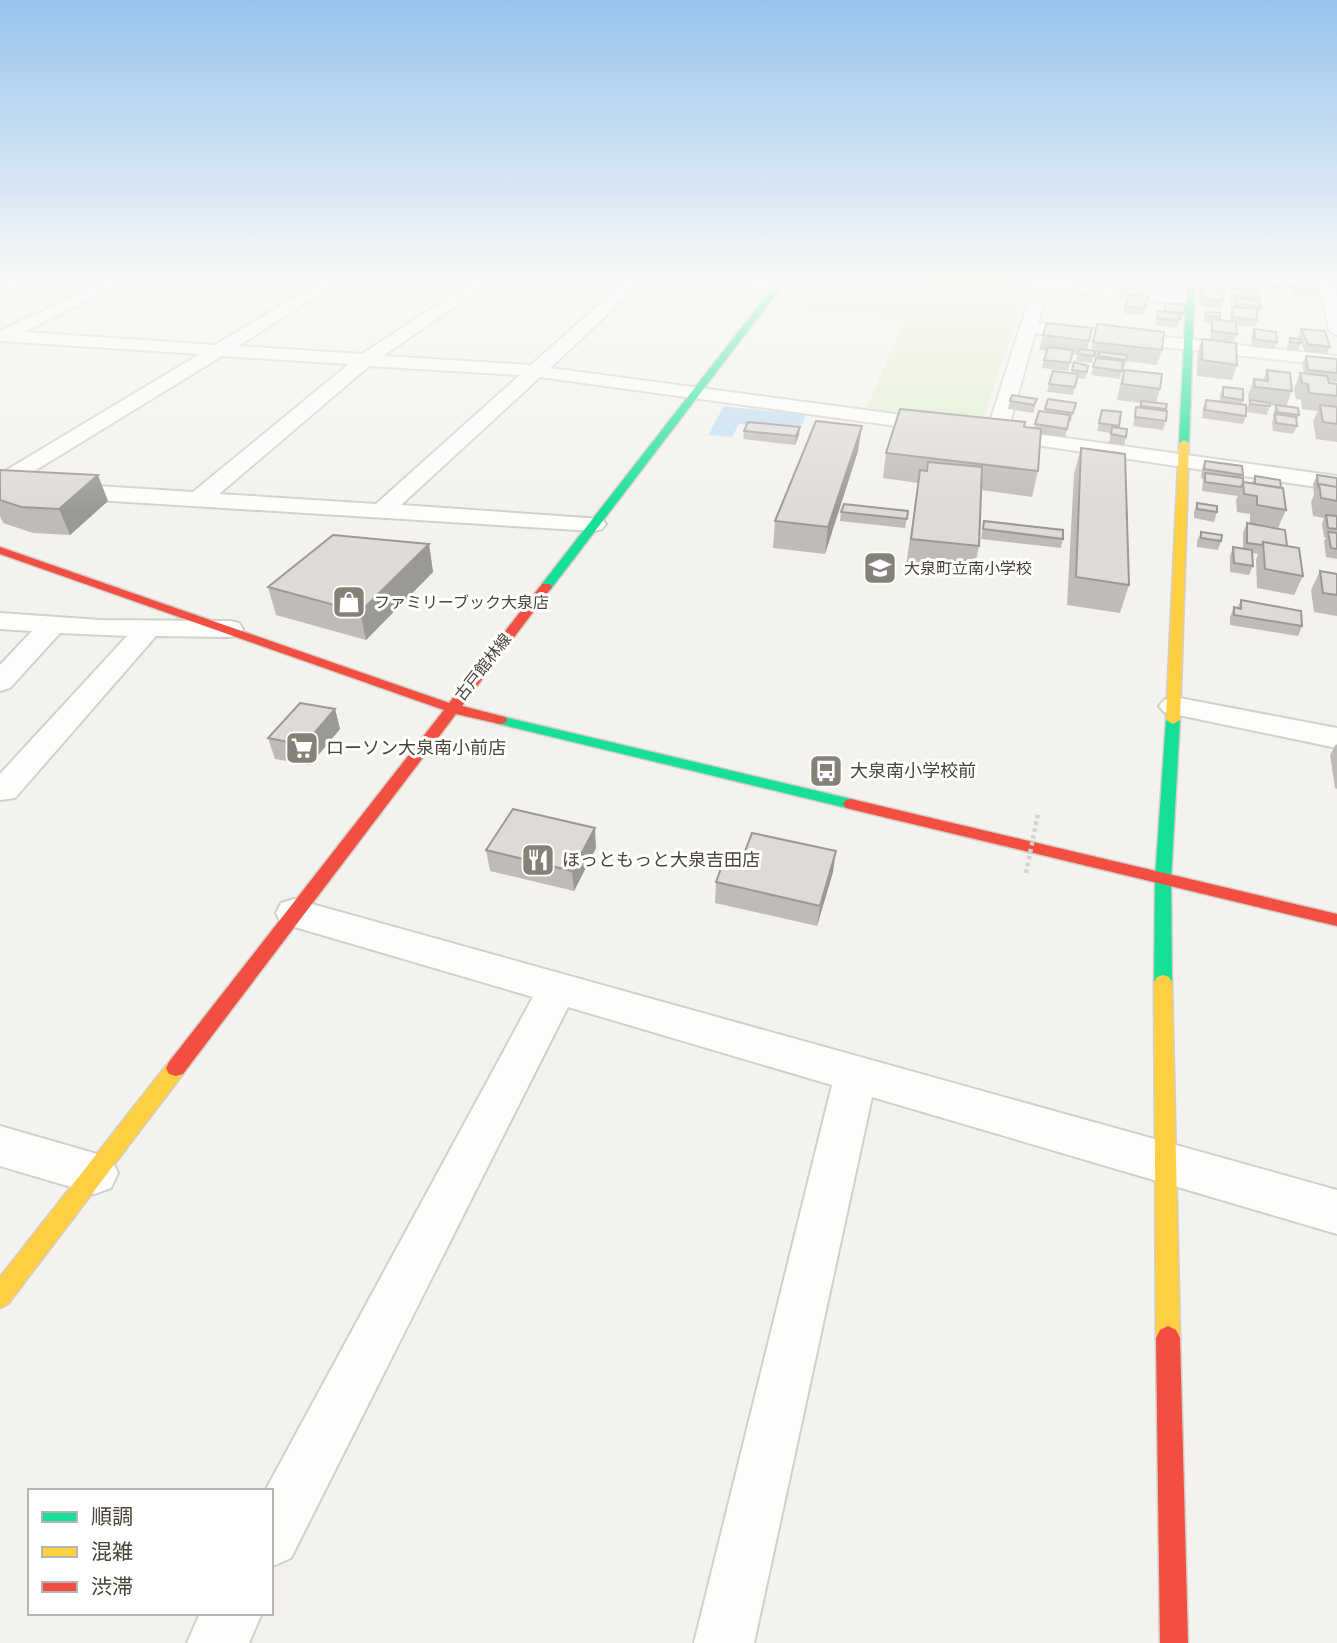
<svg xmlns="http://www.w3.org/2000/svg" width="1337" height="1643" font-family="Figtree,'Noto Sans JP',sans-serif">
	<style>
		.green { fill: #e1eecf }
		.water { fill: #c0ddf1 }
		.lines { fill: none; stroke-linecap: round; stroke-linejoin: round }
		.street-casing { stroke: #d2d0cb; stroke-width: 4 }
		.fast-casing { stroke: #d3cfc5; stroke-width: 3 }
		.slow-casing { stroke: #d3cfc5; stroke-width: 3 }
		.jam-casing { stroke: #d3cfc5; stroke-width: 3 }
		.street { fill: #fdfdfc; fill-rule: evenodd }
		.fast { fill: #16e098; fill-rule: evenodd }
		.slow { fill: #ffcf43; fill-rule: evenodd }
		.jam { fill: #f24e42; fill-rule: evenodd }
		.path-bridge { stroke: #d3d2cc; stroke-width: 4.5; stroke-dasharray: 3.5 3.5; stroke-linecap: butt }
		.wall { fill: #bfbcb8 }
		.shaded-wall { fill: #9b9996 }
		.building { fill: #dedbd6; stroke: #9b9996; stroke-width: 2 }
		.labels { text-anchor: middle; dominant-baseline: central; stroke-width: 6; stroke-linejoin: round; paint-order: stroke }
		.far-poi-label { font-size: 16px; fill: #4b4439; stroke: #fff; text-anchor: start }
		.far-street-label { font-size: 16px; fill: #4b4439; stroke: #fff }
		.poi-label { font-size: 18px; fill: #4b4439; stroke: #fff; text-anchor: start }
	</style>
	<rect width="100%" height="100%" fill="#f4f2ee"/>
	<path class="green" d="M927,281h51l49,6 -45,136 -116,-14 39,-90 -116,-10 11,-16 110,10z"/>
	<path class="water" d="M724,406l82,9 -7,16 -60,-7 -7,13 -24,-2z"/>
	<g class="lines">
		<defs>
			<path id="street" d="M13,281h21l-34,16v-11z
				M107,281h20l-103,51 191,13 107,-64h19l-103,65 124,8 112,-73h18l-109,75 148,9 95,-84h17l-93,87 390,52 7,2 3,4 -3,4 -7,2 -400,-55 -139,128 201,14 4,5 -4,5 -8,2 -594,-37v-20l200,-120 -200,-13v-10zM222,356l127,8 -156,128 -175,-11zM369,366l151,9 -144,129 -157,-10z
				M720,281h65l2,3c-8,7 -58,4 -67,-3z
				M1007,281h50l134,14 8,5 -8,5 -176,-19z
				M1318,281h16l3,14v40l-8,-5z
				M1035,301l8,5 -5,17 299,33v10l-302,-33 -27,97 329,46v14l-348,-52 -3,-4 41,-128z
				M0,613l100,7 130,1 9,2 4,6 -4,6 -9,2 -74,-1 -141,162 -15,2v-26l127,-138 -67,-3 -50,55 -10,3v-26l32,-34 -32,-2z
				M1174,697l163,31v20l-173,-36 -5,-6 5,-6z
				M294,899l1043,291v44l-465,-137 -118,546h-60l138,-558 -264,-78 -277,551 -20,9v-76h-6l268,-494 -252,-74 -5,-10 5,-10z
				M0,1126l111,32 7,15 -7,15 -16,6 -95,-28z
				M200,1613h62l-13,30h-62z"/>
			<path id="fast" d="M778,281h8l-236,309h-8v-6z
				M1187,281h8l-6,162 -5,3 -5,-3z
				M500,716l351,83 8,5 -8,5 -356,-86 -2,-3 2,-3z
				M1173,716l7,4 -9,160 1,102 -3,5 -6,2 -6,-2 -3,-5 1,-102 11,-160z"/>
			<path id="slow" d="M1184,440l5,3 -9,277 -7,4 -7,-4 13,-277z
				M1163,975l6,2 3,5 8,356 -4,8 -8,4 -8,-4 -4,-8 -2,-356 3,-5z
				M176,1060l7,2 3,6 -3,6 -175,230 -8,4v-31l169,-215z"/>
			<path id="jam" d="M0,547l449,156 93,-119h8l2,3 -90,119 43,11 2,3 -2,3 -5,1 -44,-10 -273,360 -7,2 -7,-2 -3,-6 3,-6 275,-352 -444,-156z
				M851,799l486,115v12l-491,-118 -3,-4 3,-4z
				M1168,1326l8,4 4,8 8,305h-28l-4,-305 4,-8z"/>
		</defs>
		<use href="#street" class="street-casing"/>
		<use href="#fast" class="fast-casing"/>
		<use href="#slow" class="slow-casing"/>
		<use href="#jam" class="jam-casing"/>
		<use href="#street" class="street"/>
		<use href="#fast" class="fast"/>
		<use href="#slow" class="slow"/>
		<use href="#jam" class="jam"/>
		<path class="path-bridge" d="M1026,873l12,-59"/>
	</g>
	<path class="wall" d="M1090,281h14l-1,6 -14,-2z
		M1117,281h17l-2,8 -16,-2z
		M1152,281h30l-2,8 -28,-3z
		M1230,281h23v4l-2,6 8,7 -1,2 3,7 -2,7h-2v6l-2,7 -19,-2 1,9 -3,7 -24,-2 1,-16 -8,-1 3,-10 14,5 -1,3 11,1v-7l2,-7h2l1,-4 -5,-1v-6l2,-6h-2z
		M1268,281h10l1,5 -2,7 -10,-1v-8z
		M1283,281h28v1l8,9 -2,7 -24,-2 -1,-11 -3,8h-7l-1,-7z
		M1200,287l23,14 -2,8 -20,-3 -3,-12z
		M1121,288l21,2 -1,7h8l-6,18 -20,-2 4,-13 -9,-1z
		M1165,303l19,10 -2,7h-3l-2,8 -22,-3 3,-14 5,1z
		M1097,324l65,26 -5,15 -31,-4 -2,7 -2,-1 -2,12 -29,-4 5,-17h2l-5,-1 -1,6 -16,-2 1,-6 -5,-1 -4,17 -26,-3 4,-17 -7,-1 4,-15 49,-7 -5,22 4,1z
		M1254,329l23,13 -3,7 -22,-2 -1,-10z
		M1301,329l29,18 -3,7 -22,-2 -4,-9 -3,8 -11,-1v-4l3,-8 9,1 -1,-3z
		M1202,339l35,26 -5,15 -35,-4v-22z
		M1306,356l31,3v23l-9,-1 1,2 8,1v58l-21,-3 -3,-18 5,-10 -16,-2 -1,-9 -5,-1 -2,-10 6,-16h4l-2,-10z
		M1074,362l14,4 -3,13 -8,-1 -4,17 -26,-3 6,-21 18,3z
		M1124,370l36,19 -4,14 11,1 -1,17 -3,9 -30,-4 3,-19h3l2,-4 -24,-3 3,-15z
		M1267,370l25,21 -6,16 13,8 -3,7 1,4 -4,8 -20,-3 -1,-8 1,-4v-5l3,-8 -6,-1 -3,10 -20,-3v-4l2,-5 -1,-8 6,-16 9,1z
		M1223,387l20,13 -1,4 4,12 -3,8 -41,-6 1,-10 3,-8 14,1v-6z
		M1037,399l-4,14 -25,-4 2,-8z
		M1048,399l28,4 -5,18h-2l-4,16 -24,-3 -3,37 -6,26 -51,-7 -2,56 -6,28 -67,-8 12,-83 -35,-5 3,-25 138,-26 10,1 5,-17 6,1z
		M1102,410l19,2 -3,16 8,9 -2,8 -15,-2 2,-10 -14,-2z
		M744,431l55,4 -4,10 -52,-6z
		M1081,448l48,137 -9,28 -53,-8 7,-131z
		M858,451l-33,103 -52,-6 2,-27z
		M1205,461l38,14 -1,3 1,5h9l3,-7 26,12 5,22 -8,18 -28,-5v-9l-13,-2 -1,-12 2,-4 -36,-5 1,-12 -2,-1 1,-9z
		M0,470l108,31 -38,34 -37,-2 -30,-10 -3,-7z
		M1317,475l20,3v81l-11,-2 -2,-16 2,-3 -2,-1 -2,-13 2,-6 -11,-2 -2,-14 3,-7 -1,-11z
		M1197,503l20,9 -3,10 -20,-4v-6z
		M908,511l-3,17 -65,-7 1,-9z
		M984,521l79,18 -2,9 -80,-9z
		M1247,523l40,23 16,30 -9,19 -37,-7 -1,-28 2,-6 -6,-1 1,13 -4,9 -19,-3v-16l3,-9 10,1v-15z
		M1201,532l20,9 -3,9 -21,-3v-6z
		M429,544l4,28 -67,68 -90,-25 -8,-28z
		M1320,571l17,3v42l-23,-4 -3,-22z
		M1241,600l61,26 -4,10 -68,-11v-8l4,-10 3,1z
		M335,709l5,20 -30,36 -35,-6 -7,-21z
		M1336,744l1,1v44l-2,-1 -5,-33z
		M596,848l-22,43 -84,-20 -4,-21z
		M739,867l94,5 -16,54 -102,-23 1,-21z"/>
	<path class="shaded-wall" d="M862,426l-4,25 -33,103 3,-27z
		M800,427l-1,8 -4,10 1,-9z
		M98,475l10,26 -38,34 -11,-26z
		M429,544l4,28 -67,68 -6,-28z
		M335,709l5,20 -30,36 -6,-20z
		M595,828l1,20 -22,43 -2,-20z
		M836,851l-3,21 -16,54 3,-20z"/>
	<path class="building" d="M1232,281h21v4l-21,-2z
		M1269,281h9l1,5 -9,-1z
		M1284,281h7l1,5h-7z
		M1294,281l24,2 1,8 -23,-3z
		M1200,287l24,3 -1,11 -20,-2z
		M1121,288l21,2v5l-22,-3z
		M1232,289l27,2v7l-26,-3z
		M1129,295l20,2 -3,5 -1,6 -20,-2z
		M1236,298l24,3 1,6 -24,-3z
		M1165,303l20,2 -1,8 -19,-2z
		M1232,307l25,2v11l-25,-3z
		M1158,311l21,3v6l-22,-2z
		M1206,312l14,1v4l-15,-2z
		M1212,319l24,3 1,12 -25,-3z
		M1047,323l45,5 -3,13 -46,-6z
		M1097,324l67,8 -2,18 -69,-8z
		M1254,329l22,3 1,10 -22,-3z
		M1301,329l24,2 5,16 -22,-3z
		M1290,338l10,1 1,4 -11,-1z
		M1202,339l34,4 1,22 -35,-5z
		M1048,347l25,3 -3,13 -26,-3z
		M1079,349l16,2 -1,5 -16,-2z
		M1099,352l28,3 -1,5 -28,-4z
		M1306,356l31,3v14l-29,-3z
		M1096,358l27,3 -1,10 -29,-4z
		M1074,362l14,4 -1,6 -15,-2z
		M1124,370l38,4 -2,15 -38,-5z
		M1267,370l23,3 2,18 -37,-4 -1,-8 14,2z
		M1053,371l25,3 -3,13 -26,-3z
		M1300,373l27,3 2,7 8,1v12l-28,-3 -1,-9 -6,-1z
		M1223,387l20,2v11l-20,-3z
		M1012,395l25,4 -3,6 -24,-4z
		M1048,399l28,4 -3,10 -28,-4z
		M1206,400l40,5v11l-41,-6z
		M1250,400l20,3v3l-20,-2z
		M1141,401l26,3 -1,5 -25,-3z
		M1276,405l22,3 1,7 -22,-3z
		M1320,405l17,2v17l-14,-2z
		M1136,407l31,4 -1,10 -31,-4z
		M900,409l125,13 -1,5 17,2 -3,42 -152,-18z
		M1102,410l19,2 -2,14 -20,-3z
		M1039,411l31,4 -3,14 -32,-5z
		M1275,414l21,3 1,9 -21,-3z
		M816,421l46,5 -34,101 -53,-6z
		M748,422l52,5 -4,9 -52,-5z
		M1112,427l15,2 -1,8 -15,-3z
		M1081,448l44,6 4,131 -53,-8z
		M1205,461l37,5 1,9 -39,-6z
		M928,462l54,5 -3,79 -68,-7 9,-69 7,1z
		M0,470l98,5 -39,34 -38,-2 -21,-7z
		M1205,473l38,5v5l-2,4 -36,-5z
		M1317,475l20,3v9l-18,-3 -1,2z
		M1255,476l25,4 1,8 -26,-4z
		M1243,482l40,6 3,22 -29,-5v-9l-13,-2z
		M1319,484l18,3v14l-16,-3z
		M1197,503l20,3v6l-20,-3z
		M844,504l64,7 -1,8 -66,-7z
		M1326,515l11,1v13l-9,-1z
		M984,521l79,9v9l-80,-10z
		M1247,523l38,7 2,16 -24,-4 -1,3 -15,-2z
		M1201,532l21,3 -1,6 -20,-3z
		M1328,532l9,1v16l-6,-1z
		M333,535l96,9 -69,68 -92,-25z
		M1263,542l36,6 4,28 -38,-7z
		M1233,547l19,3 1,16 -19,-3z
		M1320,571l17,3v21l-14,-2z
		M1241,600l60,11 1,15 -68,-11v-8l7,2z
		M300,703l35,6 -31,36 -36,-7z
		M513,809l82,19 -23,43 -86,-21z
		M752,833l84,18 -16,55 -104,-24 7,-19 16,4z"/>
	<linearGradient id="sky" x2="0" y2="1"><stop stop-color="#98c4ec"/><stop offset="0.55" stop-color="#faf9f7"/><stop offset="1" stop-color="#faf9f7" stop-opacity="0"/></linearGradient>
	<rect width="1337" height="511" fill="url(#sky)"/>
	<defs>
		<symbol id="school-square" viewBox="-11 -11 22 22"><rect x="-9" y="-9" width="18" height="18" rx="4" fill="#868178" stroke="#fff"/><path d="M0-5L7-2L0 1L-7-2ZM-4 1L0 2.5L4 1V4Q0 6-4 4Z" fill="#fff"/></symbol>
		<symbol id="shop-square" viewBox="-11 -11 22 22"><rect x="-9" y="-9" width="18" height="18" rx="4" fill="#868178" stroke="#fff"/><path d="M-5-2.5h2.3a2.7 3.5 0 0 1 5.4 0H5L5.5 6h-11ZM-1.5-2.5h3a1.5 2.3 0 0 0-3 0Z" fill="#fff"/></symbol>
		<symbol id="supermarket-square" viewBox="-11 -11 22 22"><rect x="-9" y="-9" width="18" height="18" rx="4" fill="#868178" stroke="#fff"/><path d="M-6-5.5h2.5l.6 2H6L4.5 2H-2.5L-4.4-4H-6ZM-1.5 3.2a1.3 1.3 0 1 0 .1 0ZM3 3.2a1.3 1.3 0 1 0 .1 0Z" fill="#fff"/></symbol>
		<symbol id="bus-square" viewBox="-11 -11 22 22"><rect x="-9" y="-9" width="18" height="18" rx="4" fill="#868178" stroke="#fff"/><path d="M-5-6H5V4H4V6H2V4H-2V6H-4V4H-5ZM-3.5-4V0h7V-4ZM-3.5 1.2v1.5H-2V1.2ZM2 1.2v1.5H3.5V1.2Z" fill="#fff"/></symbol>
		<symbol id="restaurant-square" viewBox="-11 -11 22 22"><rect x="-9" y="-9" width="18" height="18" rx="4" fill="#868178" stroke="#fff"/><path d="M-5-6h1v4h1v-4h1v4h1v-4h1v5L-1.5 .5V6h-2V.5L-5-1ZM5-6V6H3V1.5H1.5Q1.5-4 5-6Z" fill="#fff"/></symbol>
	</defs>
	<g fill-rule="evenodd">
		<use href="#school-square" x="861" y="549" width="38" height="38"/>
		<use href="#shop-square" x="330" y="583" width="38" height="38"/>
		<use href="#supermarket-square" x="283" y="729" width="38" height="38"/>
		<use href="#bus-square" x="807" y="752" width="38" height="38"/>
		<use href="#restaurant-square" x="519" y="841" width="38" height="38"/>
	</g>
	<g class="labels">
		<g class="far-poi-label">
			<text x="904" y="568">大泉町立南小学校</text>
			<text x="374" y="602">ファミリーブック大泉店</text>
		</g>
		<g class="far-street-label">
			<text transform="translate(483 667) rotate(-52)">古戸館林線</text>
		</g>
		<g class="poi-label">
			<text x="326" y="748">ローソン大泉南小前店</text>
			<text x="850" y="771">大泉南小学校前</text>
			<text x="562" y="860">ほっともっと大泉吉田店</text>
		</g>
	</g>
	<rect x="28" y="1489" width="245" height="126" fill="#ffffff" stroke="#b7b4b0" stroke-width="2"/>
	<rect x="42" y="1512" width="35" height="10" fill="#16e098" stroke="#b7b4b0" stroke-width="2"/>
	<text x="91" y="1524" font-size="21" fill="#4b4439">順調</text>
	<rect x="42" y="1547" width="35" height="10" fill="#ffcf43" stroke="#b7b4b0" stroke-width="2"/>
	<text x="91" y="1559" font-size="21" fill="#4b4439">混雑</text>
	<rect x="42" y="1582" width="35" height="10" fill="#f24e42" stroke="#b7b4b0" stroke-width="2"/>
	<text x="91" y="1594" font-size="21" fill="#4b4439">渋滞</text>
</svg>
